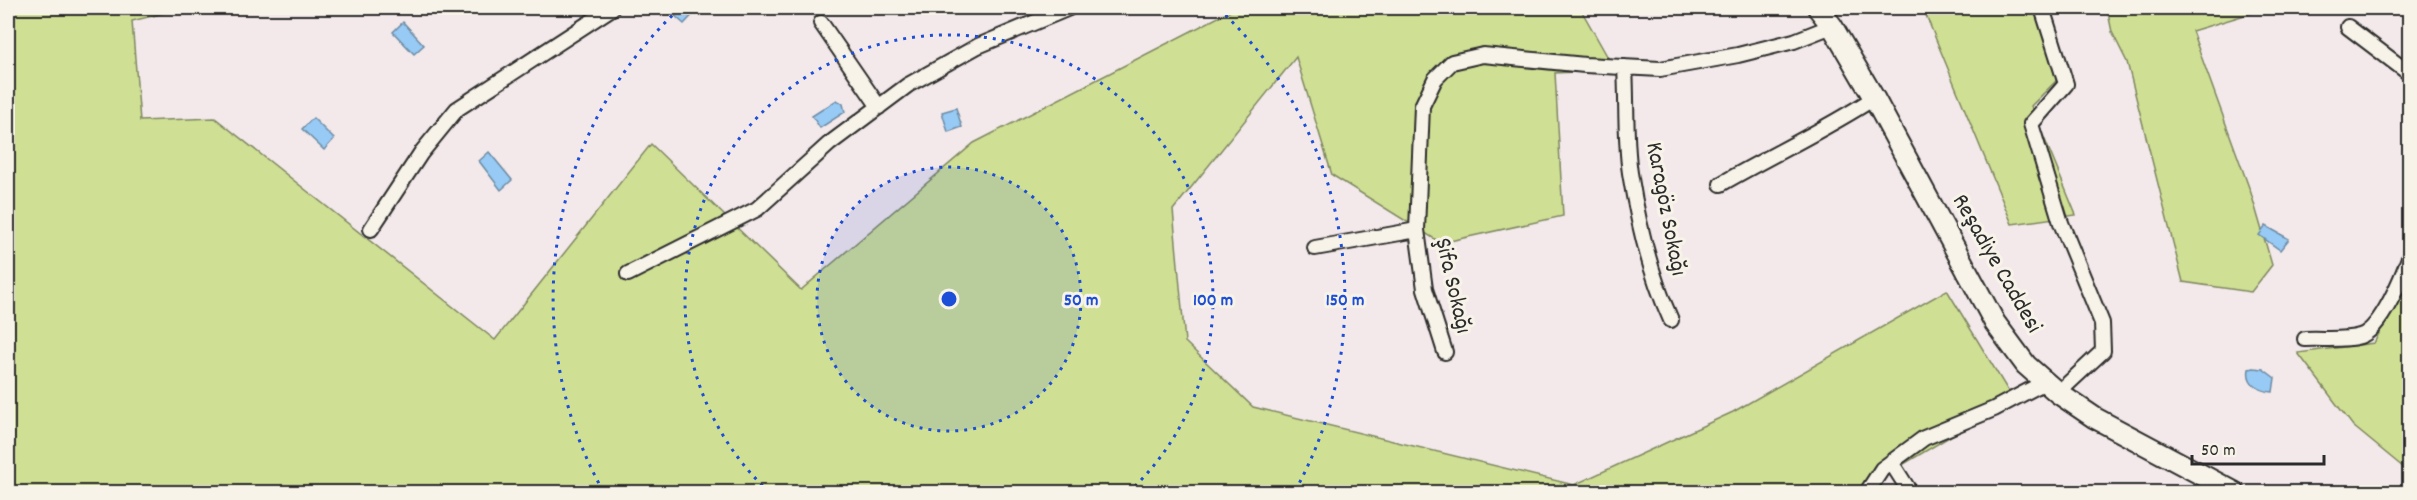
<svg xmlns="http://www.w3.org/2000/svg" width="2417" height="500" font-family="Dekko,sans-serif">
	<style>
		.green { fill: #cfe094; stroke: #7d8660; stroke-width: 1.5 }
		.water { fill: #97caf4; stroke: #6c8aa4; stroke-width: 1.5 }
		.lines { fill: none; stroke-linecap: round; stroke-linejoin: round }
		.street-casing { stroke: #2b2b2b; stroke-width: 18 }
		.secondary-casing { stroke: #2b2b2b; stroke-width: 24 }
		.street { stroke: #f7f3e8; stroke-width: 14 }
		.secondary { stroke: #f7f3e8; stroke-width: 20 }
		.ring { fill: none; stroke: #1d4ed8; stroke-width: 3; stroke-dasharray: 3 6 }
		.labels { text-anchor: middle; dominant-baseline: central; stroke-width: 6; stroke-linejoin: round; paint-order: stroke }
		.street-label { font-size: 24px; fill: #2b2b2b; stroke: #f7f3e8 }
		.centre { fill: #1d4ed8; stroke: #f7f3e8; stroke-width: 3 }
		.ring-label { font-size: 18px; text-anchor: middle; font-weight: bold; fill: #1d4ed8; stroke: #f7f3e8; stroke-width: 6; stroke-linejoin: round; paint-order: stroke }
	</style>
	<rect width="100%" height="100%" fill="#f3e9ea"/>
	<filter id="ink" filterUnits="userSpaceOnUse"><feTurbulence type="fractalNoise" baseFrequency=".0167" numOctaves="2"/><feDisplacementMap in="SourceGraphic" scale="12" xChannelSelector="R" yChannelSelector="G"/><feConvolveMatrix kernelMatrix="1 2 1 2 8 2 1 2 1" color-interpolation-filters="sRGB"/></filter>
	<g filter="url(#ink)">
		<path class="green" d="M8,8h176l-52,13 8,100 75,-3 280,222 156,-196 150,146 173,-147 262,-135h344l35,62 -60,3 8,143 -122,27 -109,-68 -36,-118 -123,153 12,132 68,65 321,78 159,-73 214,-122 66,109 -156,93h-1849z
			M1923,8h119l19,68 -30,30 45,109 -64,9z
			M2107,8h161l-76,23 59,162 21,72 -21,27 -68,-10 -56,-220 -15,-30z
			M2409,275v197l-56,-46 -55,-73 76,-10z"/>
		<path class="water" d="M683,8h16l-15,16 -9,-8z
			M403,22l21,23 -10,9 -21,-22z
			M837,100l6,4 2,8 -25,16 -8,-12z
			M956,108l6,19 -14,5 -6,-20z
			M313,118l21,21 -10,11 -22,-21z
			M489,152l23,28 -11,10 -22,-29z
			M2266,226l23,13 -9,11 -21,-15z
			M2254,368l9,1 12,9 -2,14c-13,-1 -27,-8 -24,-23z"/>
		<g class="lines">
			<defs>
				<path id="street" d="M2042,8l24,76 -35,40 30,99 41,100 1,28 -45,42
					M821,23l58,84
					M2348,27l62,47
					M1625,67c2,35 0,72 5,106 8,50 20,101 41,147
					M1721,184c50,-29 104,-54 153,-86
					M371,229l50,-76 36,-44 155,-101
					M1417,230l8,59 20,63
					M1315,248l102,-18 5,-124 13,-27 17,-17 31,-7 102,10 75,4 78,-14 56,-14 38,-15
					M628,274l129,-65 72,-65 79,-59 70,-39 91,-38
					M2305,339c17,-1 38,2 55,-3 21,-6 43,-61 50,-81
					M1891,462l19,30
					M1867,492l15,-23 42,-31 70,-29 51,-27"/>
				<path id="secondary" d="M1818,8l14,18 42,72 121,225 31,42 32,28 37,25 139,74"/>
			</defs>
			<use href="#street" class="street-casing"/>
			<use href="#secondary" class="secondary-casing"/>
			<use href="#street" class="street"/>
			<use href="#secondary" class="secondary"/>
		</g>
	</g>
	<circle cx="949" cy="299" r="132" fill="#1d4ed8" fill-opacity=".12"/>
	<g class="ring">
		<circle cx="949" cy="299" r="132"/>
		<path d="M769 492A264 264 0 1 1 1129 492"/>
		<path d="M603 491A396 396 0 0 1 679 9M1219 9A396 396 0 0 1 1295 491"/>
	</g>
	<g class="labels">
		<g class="street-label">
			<text transform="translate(1665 209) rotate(79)">Karagöz Sokağı</text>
			<text transform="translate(1996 264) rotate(60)">Reşadiye Caddesi</text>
			<text transform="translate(1452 286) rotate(77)">Şifa Sokağı</text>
		</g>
	</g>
	<circle cx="949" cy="299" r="9" class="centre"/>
	<g class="ring-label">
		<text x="1081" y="305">50 m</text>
		<text x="1213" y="305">100 m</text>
		<text x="1345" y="305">150 m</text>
	</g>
	<rect width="2417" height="500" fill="none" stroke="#f7f3e8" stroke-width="30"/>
	<rect x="15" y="15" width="2387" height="470" fill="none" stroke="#2b2b2b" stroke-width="2" filter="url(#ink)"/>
	<path d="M2192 455v9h132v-9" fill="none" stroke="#2b2b2b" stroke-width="3"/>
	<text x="2201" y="455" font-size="18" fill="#2b2b2b" stroke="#f7f3e8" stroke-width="4.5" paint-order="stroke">50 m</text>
</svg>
